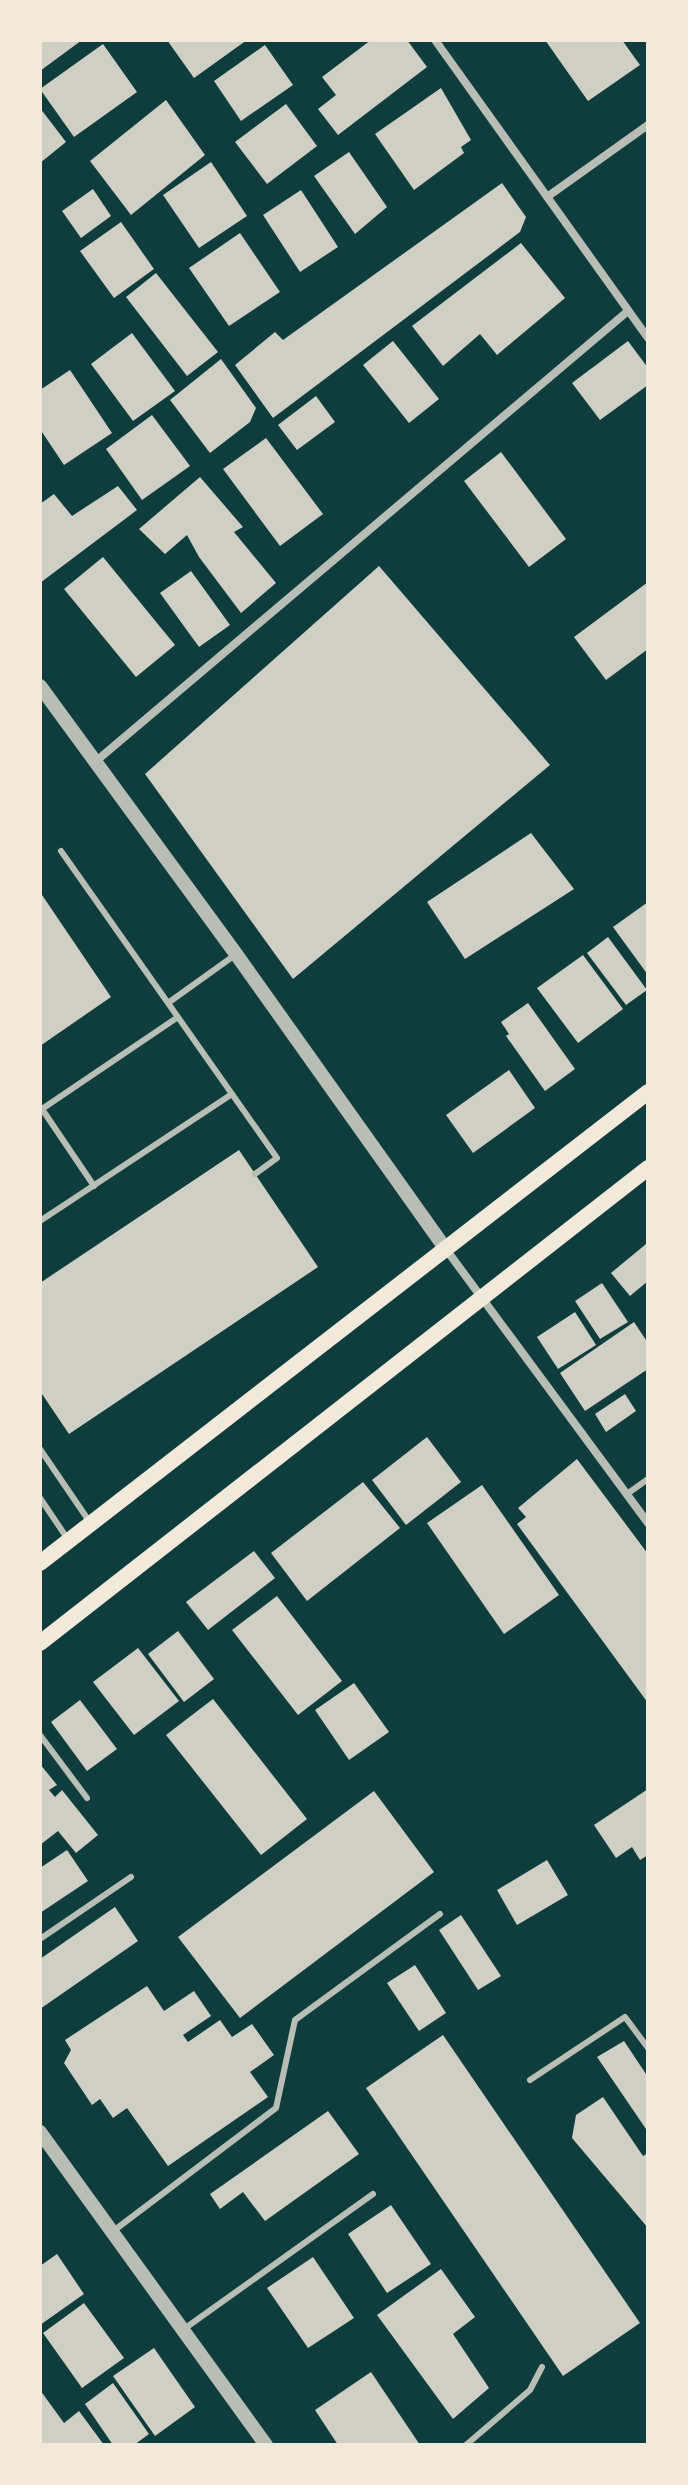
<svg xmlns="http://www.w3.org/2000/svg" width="688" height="2485" font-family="Commissioner,sans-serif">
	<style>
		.building { fill: #cfcfc3 }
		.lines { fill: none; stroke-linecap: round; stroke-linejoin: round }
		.service { stroke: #b8beb3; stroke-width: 6 }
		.minor { stroke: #b8beb3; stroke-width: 8 }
		.tertiary { stroke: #b8beb3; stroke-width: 14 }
		.secondary { stroke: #f1e9da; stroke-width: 16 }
	</style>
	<rect width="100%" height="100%" fill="#0f3d3e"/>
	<path class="building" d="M40,40h42l-42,31z
		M167,40h80l-53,38z
		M371,40h36l20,27 -89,68 -20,-26 18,-14 -14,-18z
		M545,40h77l18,25 -52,36z
		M103,44l34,48 -63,45 -34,-48z
		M265,45l28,40 -52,36 -27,-40z
		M441,88l30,52 -10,7 3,6 -50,37 -39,-56z
		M166,100l39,55 -74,60 -41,-54z
		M286,104l31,42 -50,38 -32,-42z
		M40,108l26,34 -26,21z
		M349,152l38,55 -32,27 -41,-58z
		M211,162l36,54 -48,32 -36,-53z
		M502,183l24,34 -6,15 -247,186 -38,-53 40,-33 8,8z
		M93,189l18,27 -30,22 -19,-27z
		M301,190l37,57 -38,25 -37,-57z
		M121,222l33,47 -40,29 -34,-47z
		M240,233l40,59 -51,34 -40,-58z
		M521,243l44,55 -68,57 -17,-21 -37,32 -31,-40z
		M156,273l62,79 -31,24 -61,-79z
		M132,333l43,58 -42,30 -42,-57z
		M393,341l46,58 -30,24 -46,-58z
		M628,341l20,27v17l-48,35 -28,-37z
		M221,359l35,49 -6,14 -40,31 -40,-53z
		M70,370l42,63 -48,32 -24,-36v-39z
		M316,396l19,26 -38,28 -19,-25z
		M152,415l38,51 -48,34 -36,-51z
		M266,438l57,76 -43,32 -57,-77z
		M501,452l65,87 -37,28 -65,-86z
		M200,477l43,50 -9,5 42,51 -35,30 -42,-56 -12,-22 -22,19 -26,-25z
		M118,486l19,24 -97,73v-79l14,-10 18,22z
		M103,557l72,88 -39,32 -72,-88z
		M379,566l171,199 -257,214 -148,-205z
		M191,571l39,54 -31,22 -39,-54z
		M648,582v67l-42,31 -32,-43z
		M531,833l43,56 -109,70 -38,-57z
		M40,892l71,105 -71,49z
		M648,902v73l-35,-48z
		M608,937l39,53 -21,15 -39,-52z
		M583,955l40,54 -45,34 -41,-55z
		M528,1003l47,66 -30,22 -39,-55 3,-2 -8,-12z
		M509,1070l26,38 -62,45 -27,-38z
		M239,1150l79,117 -249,167 -29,-43v-108z
		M646,1244l2,37 -18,15 -19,-23z
		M602,1283l26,39 -28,17 -25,-38z
		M575,1312l21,33 -38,24 -21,-32z
		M634,1322l14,21v26l-63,42 -25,-38z
		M625,1394l11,17 -30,21 -11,-18z
		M427,1437l34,45 -55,43 -34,-45z
		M577,1459l71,95v149l-131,-179 9,-7 -8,-9z
		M363,1482l37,46 -93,73 -36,-48z
		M482,1485l77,110 -55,39 -77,-111z
		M254,1551l21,27 -67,52 -22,-28z
		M277,1596l65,85 -44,34 -66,-85z
		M178,1631l36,48 -30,23 -36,-48z
		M138,1648l41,53 -45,34 -41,-53z
		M354,1683l35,49 -40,28 -34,-50z
		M213,1699l94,120 -46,36 -95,-120z
		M80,1700l37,49 -30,22 -36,-49z
		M40,1764l17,21 -8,5 6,7 7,-7 36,45 -22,18 -18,-22 -18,14z
		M648,1789v66l-8,5 -8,-13 -16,11 -22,-33z
		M374,1791l60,81 -194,146 -62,-81z
		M67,1850l21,31 -48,32v-45z
		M547,1860l21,35 -51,30 -20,-35z
		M115,1907l23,34 -98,68v-50z
		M461,1915l40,61 -23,14 -39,-60z
		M415,1965l31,48 -27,18 -32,-48z
		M147,1986l17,25 30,-20 17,25 -28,19 5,7 32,-22 12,17 20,-13 22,31 -24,17 18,25 -100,69 -41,-58 -14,10 -13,-19 -8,6 -28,-42 7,-13 -6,-10z
		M443,2035l197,288 -77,53 -197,-288z
		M624,2041l24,36v55l-51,-75z
		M603,2097l40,59 5,-3v75l-76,-90 4,-23z
		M328,2111l31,43 -94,67 -22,-29 -23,17 -10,-15z
		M391,2205l40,59 -44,29 -39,-59z
		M57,2254l27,40 -44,31v-59z
		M313,2257l41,61 -46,30 -41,-60z
		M441,2269l34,48 -22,17 36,54 -36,31 -76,-104z
		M84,2303l40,55 -42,30 -39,-55z
		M154,2348l41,59 -40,29 -42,-60z
		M371,2372l49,73h-82l-23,-35z
		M113,2383l36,51 -15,11h-21l-28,-41z
		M40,2390l24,33 15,-12 25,34h-64z"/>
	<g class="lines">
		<path class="service" d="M61,851l107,152
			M235,955l-67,48 109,155 -22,16
			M94,1186l-52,-77 136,-92
			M40,1221l192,-127
			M40,1449l49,72
			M627,1494l21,-15
			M40,1498l27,40
			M40,1735l47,63
			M40,1939l91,-62
			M530,2080l95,-63 23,31
			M112,2232l164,-124 19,-88 145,-106
			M184,2329l189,-135
			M466,2445l64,-55 12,-23"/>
		<path class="minor" d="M435,40l213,298
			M547,197l101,-72
			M95,762l533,-451
			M445,1248l203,275"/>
		<path class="tertiary" d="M40,686l196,268 209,294
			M40,2132l226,313"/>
		<path class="secondary" d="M40,1563l608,-471
			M40,1643l608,-475"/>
	</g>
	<rect width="688" height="2485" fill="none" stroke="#f1e9da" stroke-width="84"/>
</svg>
